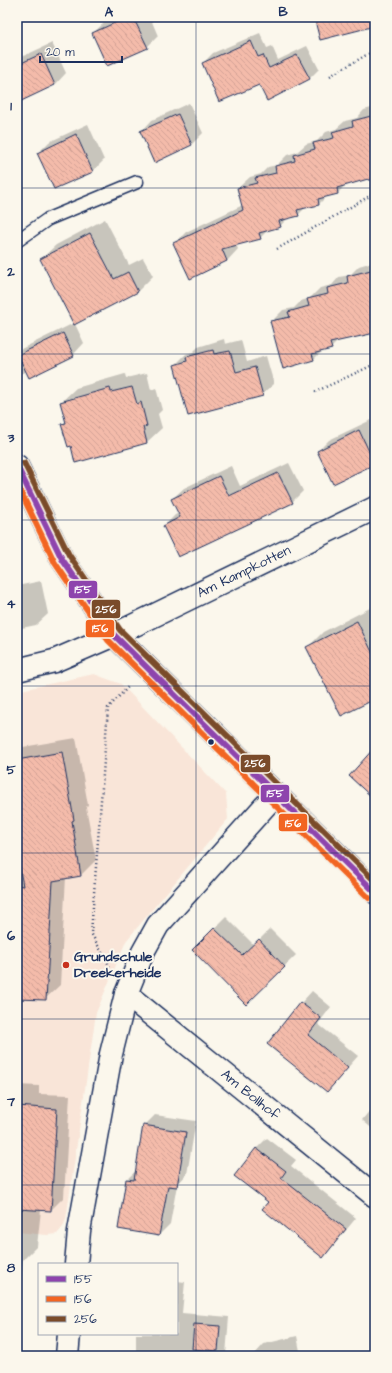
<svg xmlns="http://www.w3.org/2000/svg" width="392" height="1373" font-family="'Architects Daughter',sans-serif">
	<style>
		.built { fill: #f9e5d8 }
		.shadow { fill: #0003 }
		.building { fill: url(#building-back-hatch); stroke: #1b2f5e }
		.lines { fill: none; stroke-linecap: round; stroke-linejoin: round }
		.service-casing { stroke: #1b2f5e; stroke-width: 15 }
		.minor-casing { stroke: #1b2f5e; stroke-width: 25 }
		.secondary-casing { stroke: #1b2f5e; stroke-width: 25 }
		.path { stroke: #1b2f5e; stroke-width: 2.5; stroke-dasharray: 1 3; stroke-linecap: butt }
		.service { stroke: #fbf7ec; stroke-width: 12 }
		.minor { stroke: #fbf7ec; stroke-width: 22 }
		.secondary { stroke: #fbf7ec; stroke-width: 22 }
		.bus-1-casing { stroke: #fbf7ec; stroke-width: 9 }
		.bus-2-casing { stroke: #fbf7ec; stroke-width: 9 }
		.bus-3-casing { stroke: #fbf7ec; stroke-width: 9 }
		.bus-1 { stroke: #8e44ad; stroke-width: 6 }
		.bus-2 { stroke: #f26522; stroke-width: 6 }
		.bus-3 { stroke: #7a4b2a; stroke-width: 6 }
		.grid { fill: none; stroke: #1b2f5e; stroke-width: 1; stroke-opacity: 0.55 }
		.bus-dot { fill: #1b2f5e; stroke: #fbf7ec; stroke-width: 1.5 }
		.poi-dot { fill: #c8321e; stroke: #fbf7ec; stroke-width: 1.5 }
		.labels { text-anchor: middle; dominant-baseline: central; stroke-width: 4; stroke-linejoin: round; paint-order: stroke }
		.street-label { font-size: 14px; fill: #1b2f5e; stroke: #fbf7ec }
		.poi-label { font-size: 14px; font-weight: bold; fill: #1b2f5e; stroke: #fbf7ec; text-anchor: start }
		.line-badge { stroke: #fbf7ec; stroke-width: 1.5 }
		.badge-label { font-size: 11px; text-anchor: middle; font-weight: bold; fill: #fff }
		.neatline { fill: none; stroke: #1b2f5e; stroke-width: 1.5 }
		.grid-label { font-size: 13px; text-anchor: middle; font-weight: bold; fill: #1b2f5e }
	</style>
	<defs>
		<pattern id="building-back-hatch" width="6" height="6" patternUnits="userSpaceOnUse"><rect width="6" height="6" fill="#f4bbaa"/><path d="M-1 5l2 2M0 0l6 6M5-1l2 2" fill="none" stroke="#d1a195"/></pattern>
	</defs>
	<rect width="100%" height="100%" fill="#fbf7ec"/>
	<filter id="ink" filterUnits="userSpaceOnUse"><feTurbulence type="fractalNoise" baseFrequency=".025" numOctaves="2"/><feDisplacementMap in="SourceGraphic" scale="8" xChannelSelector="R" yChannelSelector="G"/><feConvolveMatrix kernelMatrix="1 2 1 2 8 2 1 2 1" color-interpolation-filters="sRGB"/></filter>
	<g filter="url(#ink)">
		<path class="built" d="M94,674l27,10 105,110 2,25 -102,122 -30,72 -30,206 -3,8 -6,7 -10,1 -30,-3v-541z"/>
		<path class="shadow" d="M115,17h35l8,19 -11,11 -54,-14 12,-11z
			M260,33l7,15 5,-2 6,14 29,-14 12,23 -10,10 -49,4 -57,-20 10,-10z
			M52,43l14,30 -11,12 -38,17v-43z
			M189,103l14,30 -11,11 -37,18 -14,-30 11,-12z
			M375,107v68l-28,8 -9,10 -11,3 -8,8 -13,3 -8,8 -9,2 -9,9 -12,4 -8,8 -24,6 2,5 -11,12 -37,16 -15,-34 11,-11 57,-27 -5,-17 12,-11 11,-3 7,-7 9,-2 10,-10 10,-3 9,-8 11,-3 9,-9 10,-3 9,-8 12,-3 7,-8z
			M88,124l16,36 -11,11 -39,17 -16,-35 11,-11z
			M105,219l24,46 14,-7 10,18 -15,15 -63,33 9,19 -11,12 -56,20v-24l57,-28 -33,-64 15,-14z
			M375,257v64l-36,19 -8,8 -9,3 -9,9 -42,-38 12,-12 11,-2 7,-7 9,-3 10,-10 12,-3 7,-8 11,-2 9,-9 10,-3z
			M224,339l1,5 16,-4 6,22 19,-6 8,28 -12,11 -87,-30 11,-11 7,-2 5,-5z
			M147,373l4,17 5,-2 6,22 -4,4 4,14 -15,14 -75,2 -9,-20 3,-3 -5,-19 15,-14 49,-14 1,4z
			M375,419v43l-42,21 -15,-32 11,-11 42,-20v1z
			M289,463l14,28 -11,11 -128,24 11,-11 4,-2 -7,-14 12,-11 47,-22 9,20z
			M41,581l7,33 -12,11 -19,4v-43z
			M372,607l3,7v84l-67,-51 15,-15z
			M76,738l12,67 -2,2 10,53 -15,15 -15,2 -6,108 -15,14 -28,-1v-128h4l-4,-22v-100z
			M226,917l28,28 16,-16 26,26 -50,49 -53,-54z
			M312,991l19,16 -13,17 40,32 -31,35 -59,-47 33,-41z
			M17,1085l22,1v8l31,1 -6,102 -13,13h-10l-4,36 -14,14 -2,26 -4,3z
			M375,1104v27l-13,-11z
			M155,1115l41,6 -9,53 -10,11 -7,39 -11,11 -32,-56 10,-9 7,-44z
			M267,1138l29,22 -5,6 65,52 -23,28 -10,11 -67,-108z
			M177,1281l8,1 -3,31 47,4 -3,38 2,-1v2h-92v-22h41z
			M297,1336l4,20h-48l11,-12z
			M375,1336v19l-4,-1z"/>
		<path class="building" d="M128,17h5l15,31 -41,18 -15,-33z
			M314,17h61v9l-55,14z
			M251,41l7,16 5,-2 6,13 28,-13 13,24 -43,22 -8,-16 -40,17 -17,-39z
			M41,54l14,31 -38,18v-38z
			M178,114l14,31 -38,18 -14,-32z
			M375,115v65h-7v-1l-31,9 1,6 -20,5 1,6 -22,5 2,6 -20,5 2,6 -22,6 2,6 -39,10 5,12 -37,18 -17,-36 70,-33 -6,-22 20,-5 -2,-5 21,-5 -1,-7 20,-5 -1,-6 21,-6 -2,-6 21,-5 -2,-6 21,-6 -1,-5z
			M76,134l17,38 -39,17 -17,-36z
			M90,233l24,46 14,-7 10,20 -64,33 -34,-66z
			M375,269v64l-45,10 2,6 -20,5 2,6 -31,9 -13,-48 20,-4 -2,-5 21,-6 -2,-7 21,-5 -1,-6 21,-5 -1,-7z
			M63,333l11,23 -45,22 -11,-23z
			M213,350l1,4 16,-3 6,21 19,-5 8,29 -75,20 -14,-51 13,-4 -1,-4z
			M132,387l5,17 4,-2 6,24 -4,1 4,16 -72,20 -4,-17 -3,1 -7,-23 5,-1 -6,-21 50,-14 1,4z
			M359,430l16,34 -42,20 -16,-33z
			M278,473l15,30 -115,54 -15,-31 17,-9 -9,-18 48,-23 10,20z
			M357,621l18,37v41l-34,17 -35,-69z
			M375,747v53l-26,-24z
			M62,752l12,68 -2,1 9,55 -28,5 -7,119 -29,-1v-114l6,1 -6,-32v-94z
			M214,928l28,27 17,-16 26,28 -39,38 -54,-55z
			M300,1002l21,16 -13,17 40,33 -21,24 -60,-48z
			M17,1106l40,3 -6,102 -34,-2z
			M143,1125l43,7 -9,55 -9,-1 -9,50 -41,-7 8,-50 8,1z
			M256,1148l30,23 -5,7 65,51 -23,29 -61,-49 6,-7 -34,-26z
			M194,1324l26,2 -2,25 -26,-2z"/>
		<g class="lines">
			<defs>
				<path id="service" d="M17,241l31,-22 89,-37"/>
				<g id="minor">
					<path id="s1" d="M17,670l37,-9 60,-26 261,-127"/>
					<path id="s2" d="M126,994l249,202"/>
					<path d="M76,1264l3,-33 32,-177 15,-60 17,-42 15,-27 117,-130"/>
					<path d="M67,1356l2,-22"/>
				</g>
				<path id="secondary" d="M17,466l45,93 52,76 261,257"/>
			</defs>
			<use href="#service" class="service-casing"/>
			<use href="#minor" class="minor-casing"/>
			<use href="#secondary" class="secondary-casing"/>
			<path class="path" d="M330,76l45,-26
				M277,249l98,-56
				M315,392l60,-28
				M110,967l-19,-34 17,-225 21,-22"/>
			<use href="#service" class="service"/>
			<use href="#minor" class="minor"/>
			<use href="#secondary" class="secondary"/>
			<defs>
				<path id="bus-1" d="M17,466l45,93 52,76 261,257"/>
				<path id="bus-2" d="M17,484l38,79 53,77 261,258"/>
				<path id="bus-3" d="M24,463l45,92 51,75 255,251"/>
			</defs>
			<use href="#bus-1" class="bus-1-casing"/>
			<use href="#bus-2" class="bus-2-casing"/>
			<use href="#bus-3" class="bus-3-casing"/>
			<use href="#bus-1" class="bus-1"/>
			<use href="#bus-2" class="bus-2"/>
			<use href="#bus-3" class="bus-3"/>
		</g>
	</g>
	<path class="grid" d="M196,17v1339M17,188h358M17,354h358M17,520h358M17,686h358M17,853h358M17,1019h358M17,1185h358"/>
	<circle class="bus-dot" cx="211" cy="742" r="3.5"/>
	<circle class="poi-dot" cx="66" cy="965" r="4"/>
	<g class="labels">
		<g class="street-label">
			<text stroke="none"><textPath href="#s1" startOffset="248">Am Kampkotten</textPath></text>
			<text stroke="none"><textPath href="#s2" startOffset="160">Am Bollhof</textPath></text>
		</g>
		<g class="poi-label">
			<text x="74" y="957">Grundschule<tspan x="74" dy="16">Dreekerheide</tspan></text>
		</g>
	</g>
	<g class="line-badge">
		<rect x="68" y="580" width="30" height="19" rx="4" fill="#8e44ad"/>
		<rect x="91" y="599" width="30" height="20" rx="4" fill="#7a4b2a"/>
		<rect x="85" y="619" width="30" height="19" rx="4" fill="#f26522"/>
		<rect x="240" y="754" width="31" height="19" rx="4" fill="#7a4b2a"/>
		<rect x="260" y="784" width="30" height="19" rx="4" fill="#8e44ad"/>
		<rect x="278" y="813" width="30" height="19" rx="4" fill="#f26522"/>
	</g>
	<g class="badge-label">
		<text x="83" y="593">155</text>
		<text x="106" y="613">256</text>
		<text x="100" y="632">156</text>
		<text x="255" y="767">256</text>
		<text x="275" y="797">155</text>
		<text x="293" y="827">156</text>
	</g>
	<rect width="392" height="1373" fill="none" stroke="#fbf7ec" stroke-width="44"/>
	<rect x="38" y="1263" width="140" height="72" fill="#fbf7ec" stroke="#a1a7b3"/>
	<rect x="46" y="1276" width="20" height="6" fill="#8e44ad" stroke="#a1a7b3"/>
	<text x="74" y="1283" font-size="12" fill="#1b2f5e">155</text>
	<rect x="46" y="1296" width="20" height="6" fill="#f26522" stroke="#a1a7b3"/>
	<text x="74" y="1303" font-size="12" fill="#1b2f5e">156</text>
	<rect x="46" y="1316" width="20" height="6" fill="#7a4b2a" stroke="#a1a7b3"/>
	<text x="74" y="1323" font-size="12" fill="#1b2f5e">256</text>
	<path d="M40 56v6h82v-6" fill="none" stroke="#1b2f5e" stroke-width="2"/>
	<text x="46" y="56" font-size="12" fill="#1b2f5e" stroke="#fbf7ec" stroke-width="3" paint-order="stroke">20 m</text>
	<rect x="22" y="22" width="348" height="1329" class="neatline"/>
	<g class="grid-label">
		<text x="109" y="16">A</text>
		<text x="283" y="16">B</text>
		<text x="11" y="110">1</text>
		<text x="11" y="276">2</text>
		<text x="11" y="442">3</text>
		<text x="11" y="608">4</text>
		<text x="11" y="774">5</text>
		<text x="11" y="940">6</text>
		<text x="11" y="1106">7</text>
		<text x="11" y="1272">8</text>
	</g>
</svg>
